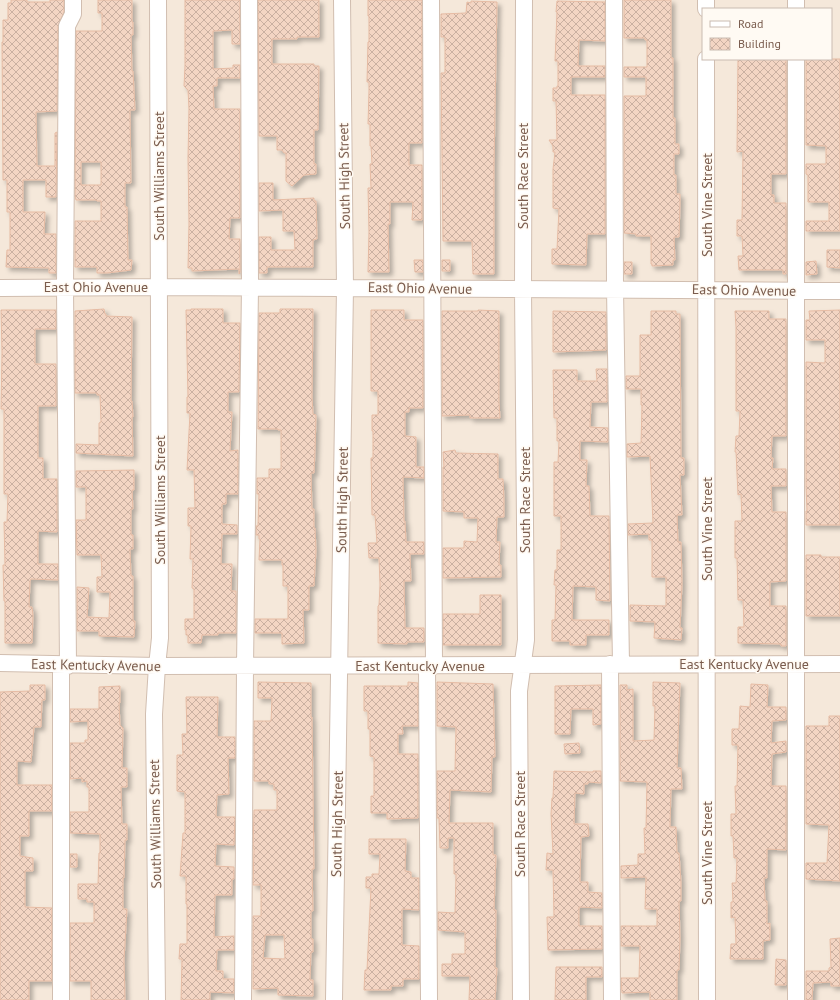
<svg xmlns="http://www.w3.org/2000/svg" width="840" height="1000" font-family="'PT Sans',sans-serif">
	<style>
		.residential { fill: #f5e8da; fill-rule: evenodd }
		.building { fill: url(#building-cross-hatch); stroke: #e6bba3; fill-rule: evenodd; filter: url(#shadow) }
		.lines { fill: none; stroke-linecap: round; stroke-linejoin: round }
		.minor-casing { stroke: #d1beb0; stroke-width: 18 }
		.minor { stroke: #fff; stroke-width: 16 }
		.labels { text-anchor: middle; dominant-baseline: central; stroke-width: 3; stroke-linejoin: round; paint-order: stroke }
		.street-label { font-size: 14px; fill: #7a5c4d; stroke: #fffaf3 }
	</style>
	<defs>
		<pattern id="building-cross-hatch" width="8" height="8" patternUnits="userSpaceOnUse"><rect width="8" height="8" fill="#f3d5c3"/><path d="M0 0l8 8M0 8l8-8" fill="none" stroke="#cab0a1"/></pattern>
		<filter id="shadow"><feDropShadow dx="3.5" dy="3.5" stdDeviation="2" flood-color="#0004"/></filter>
	</defs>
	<rect width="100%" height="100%" fill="#fdf6ec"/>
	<path class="residential" d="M0,0h840v1000h-840zM703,9h128v50h-128z"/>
	<path class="building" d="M11,0h16v2h23v-2h14v12l-6,14 -1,85 -21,1 1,54h18v-33l2,-1 -1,65h-10v-17h-23v32h22l-1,22h12v39h-7v-5l-43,-1 1,-17h3v-38h-3v-32h-4l-1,-138h1v-22h5v-17h3z
		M98,0h34v22h1v13h-2l1,36h1l2,39h-5l1,73h-6v24h2l1,53h4l-1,10 -24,3h-10v-6h-22v-46h26v-20h-4l-1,-1h-20l-1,-4 1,-165h26v-18h-4zM81,162h20v23h-20z
		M185,0h55v44h-8v-14l-19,1v38l20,-1v-3h7v13h-23v8h-4l1,23h26v109h-10l-1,21h11v34l-1,1v-5l-47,2v-3h-4l1,-44 -1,-66 1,-49 -1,-19 -4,-4 1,-20z
		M258,0h61v37h-22v2h-25v25h42v2h5l-1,64h-4v34h2v10l-12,1 -12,11 -6,-5v-28h-2l-2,-3h-5v-14h-18z
		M368,0h54v143h-13v22h13v55h-10l1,-18h-23v22h-2l1,48h-21l1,-40 -1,-44h3l-1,-24h2l-1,-18h-1v-22h-2l1,-33v-9h-2l1,-40h1v-26h-1z
		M624,0h47v58h2v60h2v26h4v10h-5v21h2v19h4v9l-1,34h-5l1,23h-2v5l-21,1v-2h-1v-28h-15v-2l-12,-1v-137h22v-19h-22v-10h23v-27h-2v-2h-21z
		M471,1l26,1 -3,163v109h-21l-1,-33h-29l-2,-168h4v-36h-4v-23l25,-1 1,-11 4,1z
		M557,1l48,1v39l-26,-1 -1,26h27v11h-34v18h34v139h-18l-1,31 -34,-1v-15h5l2,-40 -6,-1v-39l2,-17h-2v-6l-4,-6h8l-1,-39h-3v-13h4v-2h1v-25h-3l2,-49h-1z
		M738,59h48v115h-15v21h3v8h12v71h-3v-4h-44l-1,-14h5l-1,-20h-5v-16h5l1,-69 -6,1z
		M806,59h34v172h-34v-10h23v-19h-21v-27l-2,-1v-10h20v-18l-20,-1z
		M259,183h14v17l41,-2v3h2l1,38 -4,1v27h-46v6h-8v-36h12v13h24l-1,-19h-11v-21l-24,1z
		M827,250h13v18l-13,-1z
		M414,260h9v12h-8z
		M442,260h8v11h-8z
		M816,261l1,13 -11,1v-13z
		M624,262h8v12h-8z
		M104,309l1,5h1v2l26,1 -1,84h1l1,16h-1l1,39 -57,-3v-9l23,1v-22l2,-1 -1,-27h-3v-2h-22v-82z
		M191,309h32v14h17l-1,69h-11v20h4l-2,39 8,-1v44h-12v10h-4v20l15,1v9h-15l-1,30h11l-1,27h5v42h-18v2h-16l-1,8h-13v-8h-2v-5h-1v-11h9v-30l-2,-1 1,-29h-3l1,-33h-3v-18h7l-1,-38h-7l3,-57h-3v-16h1l-2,-87h5z
		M280,309h33l-1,88 1,17 3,1 -1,36 -1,22h-3l1,36h2v19h1l1,22 -2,36h-5v24h-6l1,33 -22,1v-11h-27v-14h33v-33h-5v-21h-1v-5h-23l1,-21h-1v-4h-3v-9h2l1,-32h-2v-16h12v-9h12v-39h-3v-1h-20l1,-116h21z
		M1,310h55v19h-21v35h21v42h-18v52h5v21h14v53l-19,-1v33h20v16l-27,-1 -1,2 -1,26h3l1,8 -1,28h-27v-42h-1l-1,-36h2l-1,-43h3l1,-28h-4v-85h-3l1,-56z
		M371,310h33v10h19v88h-14v4h-4v24l11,1v30h8v11l-21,-1 1,44h1l1,21h18v12h-14l1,27h-7l1,47h19v14h-17v2l-29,-1v-37l1,-1 1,-20 -1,-27h-10l-1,-15h9l-2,-28h-3l-1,-57h2v-27h-1v-16h6v-24h-7z
		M478,310l21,1v92l1,15h-30v-3l-28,1v-105h36z
		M840,310v215h-34v-14h1l-1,-25v-124l19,1v-23h-19v-20h4l-1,-9z
		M553,311l53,1v38l-53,2z
		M651,311h25v3h4l1,144h3v17h-4l2,40h-5l1,27h3l1,42 -2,44h2l-1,12 -27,-2 1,-16 -25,-1v-16l36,1v-29h-14v-37h-3v-6l-21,1v-11l25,-1 -3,-67 -23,1v-13l14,-1 1,-38h-1v-16h-15v-13h14v-41h11z
		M735,311h34v8h17v117h-14l-1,22h2l-1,11h14v17h-15l1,26h14v69l-16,1v24h16v40h-5v-2l-43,-1v-16h6l-1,-27h-5l-1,-42h-2v-37h7l-1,-27 -3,1 -2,-43h-1l1,-16h3l1,-25h-4v-84z
		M596,369h11v33h-16l-1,25 18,1v14l-28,-1v19h7l-1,26h3l1,30h19l1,85 -14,-1v-13l-23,-1 -1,34h37v15h-23v10h-16v-4h-18v-21h3l1,-35h-2l1,-15h2v-20h4v-34h-7v-54h4l1,-21h-2v-23h-3l-1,-48h24v11h20z
		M455,450l1,3 42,1v25h5l1,21v17h-7l-1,25h4l-1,23h2v12l-58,1v-30h21v-7l13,1 1,-24h-14v-6l-21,-1v-44h1l-1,-15z
		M134,470v20h-2l1,19h-2v26h2v14h-3l1,27h2v45h2l-1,16 -35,-1v-5h-22v-44l12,1 -2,29 22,1 1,-26h-13v-15h5l-1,-22h-24l-1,-35h10v-33h-10v-16z
		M806,555h15v2h19v59h-34z
		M480,595h21v50h-58v-31h37z
		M258,682l53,1v34h1l2,152h-2l1,42h-2v28h2v13h-2l-1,28h3v16l-35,-1v-7l-25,1v-73h8v-31h-8l1,-37h-1l1,-38h23v-20h-3v-6h-5v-3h-15v-60h17l1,-23h-14zM265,935h19l1,24 -22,-1z
		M408,682l10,1v43h-16l1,8h-5v20h20v64l-31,1v-6h-16v-17h3v-39l-4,-1v-27h-2v-18h-4v-25h44z
		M437,682l56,2 2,73h-3l-1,35 -41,-2 -1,33h44v32h3l-2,55h2l-1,58h2l-2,32h-26l1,-24h-28v-12h10v-10h13v-22l-27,-2v-18l17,1 1,-39h-2v-36h-6v10h-8l-1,-30h-2v-47h18l1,-44 -19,-1z
		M653,682l27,1 -3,85h4l1,21h-11l-1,38h6l1,26h2l2,29v19h-2l1,37 -1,32h-2v30h-27v-8l-28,1 -1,-15h18l1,-32h-19v-20h36v-17h-12l1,-32 -25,1v-12l17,-1v-11h7l-1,-26h2l1,-46 -27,-1v-96h7v5l6,-1v52l21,-1 1,-34h-2z
		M751,684l17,1 -1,22h19v13l-14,1 -1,22 15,-2v11l-14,2 -1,32h15v64l-19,-1v29h-3l1,23h2v23l3,-1v17l-7,1v18h-33l1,-15h5l-1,-27 -4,1v-16h2l-1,-19h4l1,-25h-3l-1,-22h-2v-22h5l-1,-28h2l1,-41h-6v-16h7l1,-23 10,1z
		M30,685h15v15h-3l-1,27h-7l-3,35 -14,-1v24h35v26h-23v25h-9v20l13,2v13h-8v36l27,1v73h-23v19h-29v-308l30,-1z
		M601,685v39l-8,1v-16h-22l-1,25h-15v-48z
		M120,686v17h-1l1,22 3,3 -1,40h5v19h-6l1,37h5v16h-2l-1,38h-1v31h4l-3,51 1,40h-34v-19h-21v-58h24v-21h-7v-3h-9v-15h20l1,-31h1v-19l-30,-1v-21h19v-25h-2v-6l-5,1v-4l-12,1v-36h15v-3h3v-19l-18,1v-13h29v-22z
		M186,697h32l-1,40h18v21h-7l1,36 -12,1 -1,22h19l-1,28 -18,-1 -1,22 19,1v12h-2v16h-17l-1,42 20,-1v14h-17l-1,21h7v8h11v14l-24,-1v8h-29l1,-41h-3l1,-15h7v-40h-1v-28h-6l3,-43h2v-41l-8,-1v-36h6l-1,-21h5z
		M829,716h11v165l-34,-2v-16h21l2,-38 -23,-1v-98h23z
		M579,743l1,10 -15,1 -1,-10z
		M554,771l39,1v-1h8v12l-13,-1v2h-4v10l-9,-1 -1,31h14l1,12 -8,1 -1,45h8v10l14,1v15l-23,-1v19h23v23l-54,1 -1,-33h7l-1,-47h-7l1,-17 6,1 -2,-40 1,-16h1z
		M369,839h37l-1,32 6,1v6h8v32l-17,-1v36l17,1v33h-16v7h-12v4h-27l1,-20h2l4,-82h-5v-11h6v-3h7l1,-20h-11z
		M70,854h7v13h-7z
		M840,938v48h-9v-4l-18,1 -1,17h-6v-29h23v-3l2,-1 -1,-28z
		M776,959l10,1v25h-11z
		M556,967h46v10h-16v23h-31z"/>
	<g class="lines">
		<defs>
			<path id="minor" d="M431,0l3,666
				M614,0l1,289 6,375
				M706,0v9
				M796,0v9
				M706,59l1,941
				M0,288l160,-1 680,4
				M0,663l157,3 683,-2
				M610,664l2,336
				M61,665v335
				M68,666l-3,-379 2,-261 6,-12v-14
				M427,666l2,334
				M157,1000l-3,-286 3,-48 3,-28 -2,-638
				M243,1000l2,-334 5,-379 -1,-287
				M334,1000l11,-712 -3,-288
				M521,1000l-2,-309 7,-51 -3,-351 1,-289
				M796,1000v-941"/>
		</defs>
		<use href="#minor" class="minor-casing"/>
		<use href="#minor" class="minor"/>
	</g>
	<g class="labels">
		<g class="street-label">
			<text transform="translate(159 176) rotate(-90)">South Williams Street</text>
			<text transform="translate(344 176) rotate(-91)">South High Street</text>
			<text transform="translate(523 176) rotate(-90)">South Race Street</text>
			<text transform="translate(707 205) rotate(-90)">South Vine Street</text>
			<text x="96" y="287">East Ohio Avenue</text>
			<text transform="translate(420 288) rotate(1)">East Ohio Avenue</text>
			<text transform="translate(744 290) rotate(1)">East Ohio Avenue</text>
			<text transform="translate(160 500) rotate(-90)">South Williams Street</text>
			<text transform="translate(342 500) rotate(-89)">South High Street</text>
			<text transform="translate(525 500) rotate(-90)">South Race Street</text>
			<text transform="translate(707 529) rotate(-90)">South Vine Street</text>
			<text x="744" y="664">East Kentucky Avenue</text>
			<text transform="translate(96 665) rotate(1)">East Kentucky Avenue</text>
			<text x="420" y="666">East Kentucky Avenue</text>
			<text transform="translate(155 824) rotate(-91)">South Williams Street</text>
			<text transform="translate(337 824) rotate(-89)">South High Street</text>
			<text transform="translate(520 824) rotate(-90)">South Race Street</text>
			<text transform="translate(707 853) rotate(-90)">South Vine Street</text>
		</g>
	</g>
	<rect x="702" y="8" width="130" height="52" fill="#fffaf3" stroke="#cabbb1"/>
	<rect x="710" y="21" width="20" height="6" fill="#ffffff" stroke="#cabbb1"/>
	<text x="738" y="28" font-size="12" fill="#7a5c4d">Road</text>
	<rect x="710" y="38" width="20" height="12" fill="url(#building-cross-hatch)" stroke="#cabbb1"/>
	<text x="738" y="48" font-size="12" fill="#7a5c4d">Building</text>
</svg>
